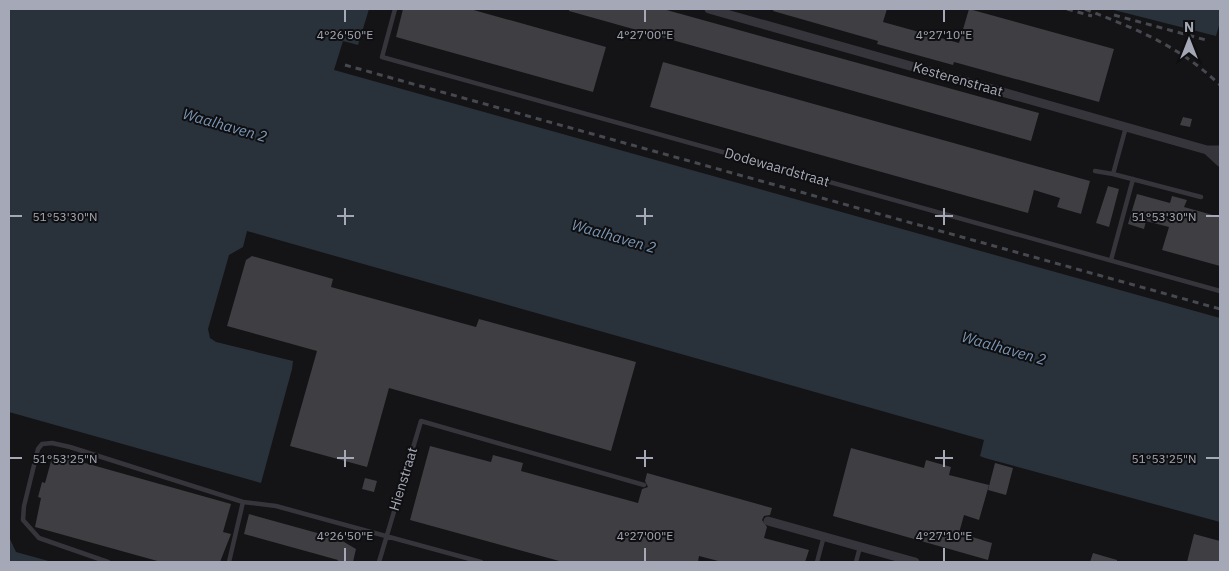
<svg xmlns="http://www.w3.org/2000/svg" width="1229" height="571" font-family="'IBM Plex Sans',sans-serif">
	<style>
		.water { fill: #29323b }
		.building { fill: #3e3e43 }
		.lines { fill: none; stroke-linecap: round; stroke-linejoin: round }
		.lane { stroke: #35353b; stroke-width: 4.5 }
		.street { stroke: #35353b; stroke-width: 9 }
		.rail { stroke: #474950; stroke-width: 3; stroke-dasharray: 6 5; stroke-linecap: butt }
		.ticks { fill: none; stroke: #a5a9b7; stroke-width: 2 }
		.labels { text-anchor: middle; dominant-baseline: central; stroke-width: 4; stroke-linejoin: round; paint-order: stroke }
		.street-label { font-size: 14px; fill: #a5a9b7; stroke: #0f0f11 }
		.water-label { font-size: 15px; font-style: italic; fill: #7996b5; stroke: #0f0f11 }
		.ticks-label { font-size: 12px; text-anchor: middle; fill: #a5a9b7; stroke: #0f0f11; stroke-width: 4; stroke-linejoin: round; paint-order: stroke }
	</style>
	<rect width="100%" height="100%" fill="#141416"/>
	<path class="water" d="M9,9h360l-11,36 -15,-4 -9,29 886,248v204l-235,-64 -5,-2 4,-16 -737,-209 -4,16 -14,8 -21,74 2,9 6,4 77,19 -1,8 -31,114 -252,-71z
		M1110,9h110v13l-4,14z
		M9,537l7,15 36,10h-43z"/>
	<path class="building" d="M403,9h67l136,38 -13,45 -197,-55z
		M569,9h94l376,104 -8,28 -462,-130z
		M774,9h113l-4,13 76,21 10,-34 145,40 -15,53 -145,-40 -1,3 -76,-21 1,-3 -105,-30z
		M663,62l427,119 -9,33 -24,-7 3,-9 -26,-8 -6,23 -378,-106z
		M1183,117l9,2 -2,8 -10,-2z
		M1108,186l11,3 -10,38 -13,-4z
		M1137,194l33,9 2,-7 15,4 -3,7 36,10v49l-58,-16 7,-23 -23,-6 -2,8 -16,-5z
		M252,256l81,23 -2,8 145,40 3,-8 157,43 -25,89 -222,-63 -22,79 -77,-21 27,-95 -90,-25 19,-66z
		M430,446l61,16 2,-7 30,8 -2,8 117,32 4,-14 6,-2 -3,-6 2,-8 125,35 -2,7 -6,1 -2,4 5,7 -3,11 45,12 -4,12h-83l-23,-6 -1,6h-135l-153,-42z
		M851,448l73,20 2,-8 25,7 -2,8 40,10 -10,35 -15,-5 -5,18 33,10 -4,17 -155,-44z
		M53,454l178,50 -8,28 8,2 -11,28h-59l-126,-35 6,-29 -3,-1 4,-15 3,1z
		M995,463l18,5 -7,27 -18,-5z
		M365,478l12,3 -3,11 -12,-3z
		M249,514l90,25 17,10 -3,13h-16l1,-2 -94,-26z
		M1194,534l26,7v21h-33z
		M1093,553l24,7v2h-27z"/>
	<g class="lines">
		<path class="lane" d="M395,9l-13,48 838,234
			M1126,127l-13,47 88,23
			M1095,171l18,3
			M1111,260l22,-81
			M108,562l-69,-24 -16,-18 1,-14 14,-57 4,-5 10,-1 18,4 173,55 33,4 205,56
			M229,562l14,-60
			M379,562l42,-141 223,64
			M817,562l7,-26
			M856,562l4,-15"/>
		<path class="street" d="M709,9l498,141h13
			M1207,150l13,12
			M768,521l147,41"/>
		<path class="rail" d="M1067,9l25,7
			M1085,9c53,21 93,36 135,76
			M1114,15l92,25
			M345,65l875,244"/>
	</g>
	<path class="ticks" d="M345,10v12M645,10v12M944,10v12M345,208v17M645,208v17M944,208v17M10,216h12M337,216h17M636,216h17M935,216h18M1206,216h13M345,450v17M645,450v17M944,450v17M10,458h12M337,458h17M636,458h17M935,458h18M1206,458h13M345,548v13M645,548v13M944,548v13"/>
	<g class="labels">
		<g class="street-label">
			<text transform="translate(958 79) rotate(16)">Kesterenstraat</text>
			<text transform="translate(777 167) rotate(16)">Dodewaardstraat</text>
			<text transform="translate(403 479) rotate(-73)">Hienstraat</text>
		</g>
		<g class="water-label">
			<text transform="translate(225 125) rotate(16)">Waalhaven 2</text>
			<text transform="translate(614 236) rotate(16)">Waalhaven 2</text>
			<text transform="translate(1004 348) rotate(16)">Waalhaven 2</text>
		</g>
	</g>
	<g class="ticks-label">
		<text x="345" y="39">4°26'50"E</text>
		<text x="645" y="39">4°27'00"E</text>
		<text x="944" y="39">4°27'10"E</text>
		<text x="65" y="221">51°53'30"N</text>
		<text x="1164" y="221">51°53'30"N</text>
		<text x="65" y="463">51°53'25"N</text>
		<text x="1164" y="463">51°53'25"N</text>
		<text x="345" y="540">4°26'50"E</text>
		<text x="645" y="540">4°27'00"E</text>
		<text x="944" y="540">4°27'10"E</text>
	</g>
	<rect width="1229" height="571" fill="none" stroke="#a5a9b7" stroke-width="20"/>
	<g transform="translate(1189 40)" stroke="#0f0f11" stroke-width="4" paint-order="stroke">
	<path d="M0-4L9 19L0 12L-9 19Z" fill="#a5a9b7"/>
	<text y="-8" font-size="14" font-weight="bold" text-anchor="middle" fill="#a5a9b7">N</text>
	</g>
</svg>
